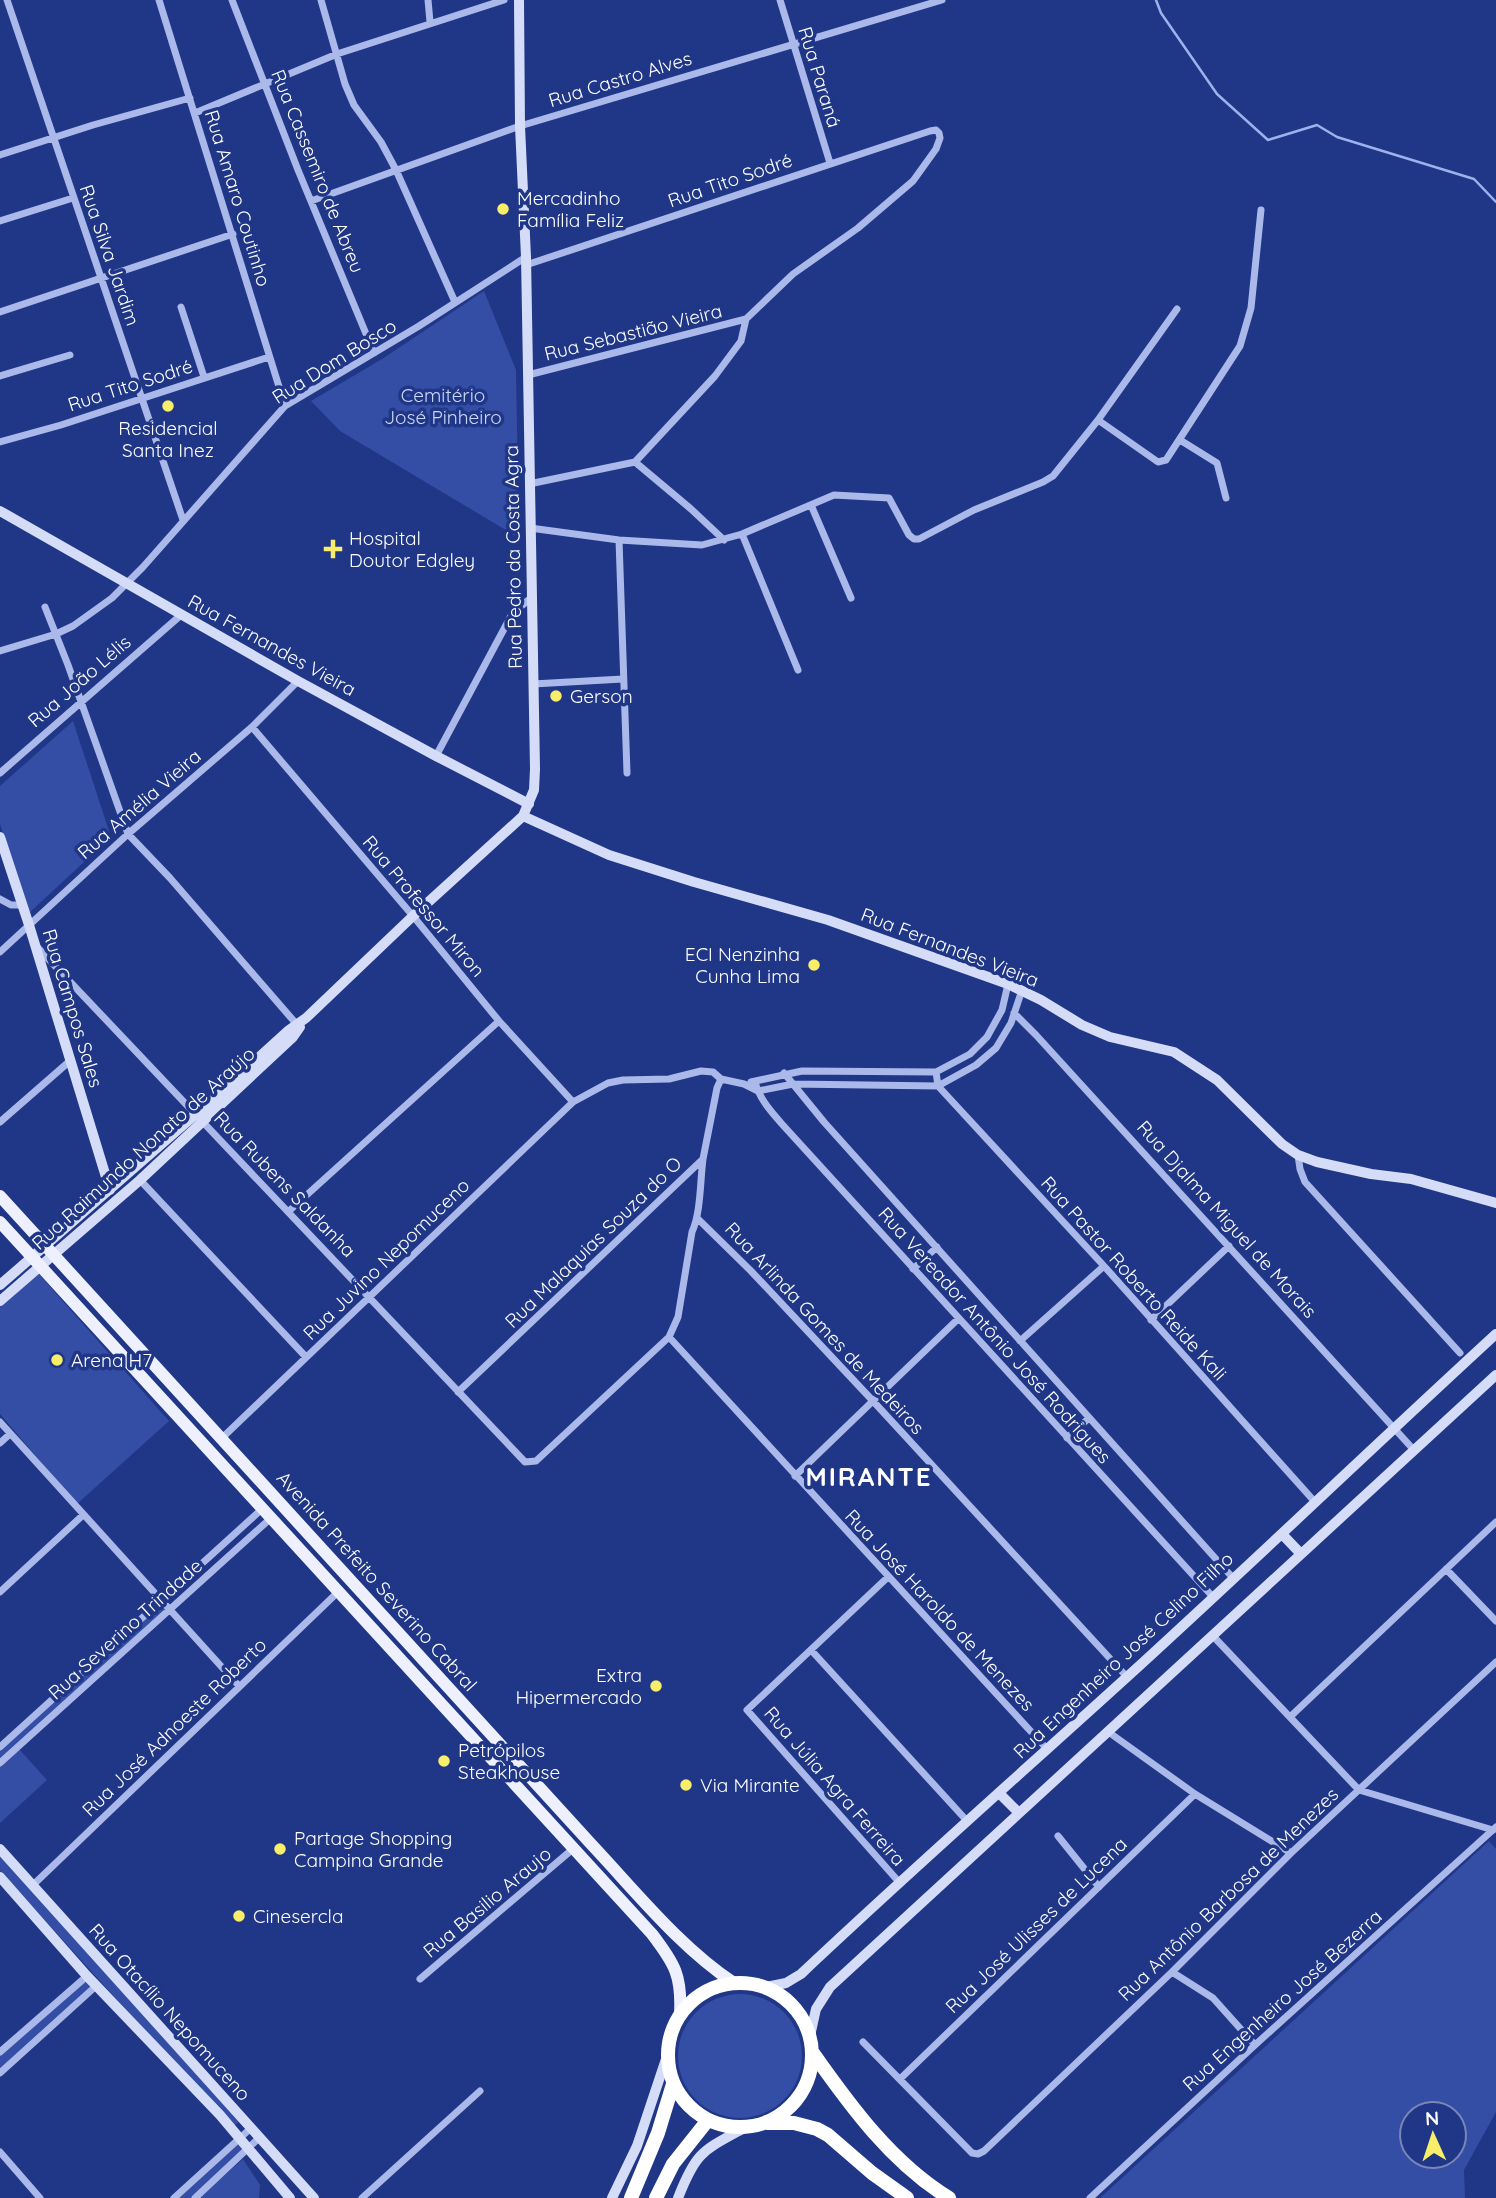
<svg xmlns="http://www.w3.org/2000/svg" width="1496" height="2198" font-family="Quicksand,sans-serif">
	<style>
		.green { fill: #334ea4; fill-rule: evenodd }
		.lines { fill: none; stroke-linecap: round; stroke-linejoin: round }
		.stream { stroke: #9db1ec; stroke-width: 2.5 }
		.street { stroke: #aab9ea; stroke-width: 7 }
		.secondary { stroke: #d5dcf8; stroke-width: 10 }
		.primary { stroke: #eef0fe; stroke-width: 12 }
		.highway { stroke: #fff; stroke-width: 14 }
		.poi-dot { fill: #f8ee6a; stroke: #203687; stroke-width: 2.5 }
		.labels { text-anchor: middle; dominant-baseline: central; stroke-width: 7; stroke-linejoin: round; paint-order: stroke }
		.street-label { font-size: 19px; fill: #fff; stroke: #203687 }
		.poi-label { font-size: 19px; fill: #fff; stroke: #203687; text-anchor: start }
		.park-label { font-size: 19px; fill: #ced8f8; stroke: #203687 }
		.district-label { font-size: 26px; font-weight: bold; letter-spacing: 2px; fill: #fff; stroke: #203687 }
	</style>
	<rect width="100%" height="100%" fill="#203687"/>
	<path class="green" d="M484,291l32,79 3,168 -179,-107 -29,-30 71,-42z
		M73,721l38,116 -82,76 -29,-89v-38z
		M37,1272l132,149 -92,83 -77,-90v-109z
		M161,1603l6,7 -167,152v-14z
		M19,1749l28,31 -47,43v-57z
		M1489,1841l7,8v263l-32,58 1,28h-365zM1412,2114h42v42h-42z
		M0,1852l240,269 -7,6 -233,-256z
		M88,1978l7,8 -95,85v-15z
		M678 2056a62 62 0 1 1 124 0a62 62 0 1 1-124 0Z
		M238,2143l7,6 -54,49h-13z
		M243,2159l17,26 -1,13h-60z"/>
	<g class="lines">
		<path class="stream" d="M1156,0l5,13 56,81 51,46 49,-15 20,12 137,42 22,23"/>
		<path class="street" d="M7,0l176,520
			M159,0l126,406
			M232,0l66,170 76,183
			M321,0l24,84 9,21 27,37 15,28 59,132
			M428,0l2,22
			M780,0l50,163
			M195,113l142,-59 167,-54
			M0,155l93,-30 97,-27
			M311,201l209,-75 422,-126
			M0,221l73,-23
			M526,265l404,-134 6,-1 3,3 1,5 -4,11 -23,32 -55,47 -65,46 -47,45 -5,22 -26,35 -80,86
			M181,307l23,70
			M0,312l233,-78
			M528,375l218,-56
			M0,376l70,-21
			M1098,420l60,42 8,-2 74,-114 11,-38 10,-98
			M1180,440l37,23 9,35
			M0,442l61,-17 208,-68
			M635,462l56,47 33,31
			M529,484l106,-22
			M811,505l40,93
			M530,528l89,12 83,5 40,-11 92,-39 55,3 20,37 5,4h5l55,-29 69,-28 10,-6 45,-56 79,-111
			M742,534l56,136
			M619,540l8,233
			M45,607l23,58 60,169 42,44 129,149
			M0,651l56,-17 17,-8 39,-28 31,-31 142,-161 134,-80 107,-69
			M533,684l90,-5
			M252,727l161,189 86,105 74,81
			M436,756l76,-142 20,-17
			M0,773l181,-158
			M0,899l11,6h12
			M38,948l487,514 11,-1 133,-124 9,-20 14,-85c9,-20 8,-50 11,-73
			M0,952l128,-118 124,-107 46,-46
			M1014,1013l22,22 377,414
			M936,1072l2,14 166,180 211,236
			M784,1073l40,49 409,456
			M751,1082l51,-11 134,1 34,-18 17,-17 15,-27 6,-26
			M755,1082c4,16 15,28 26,41l432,474
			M758,1091l35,-7 145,2 38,-21 20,-17 15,-25 11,-33
			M0,1122l71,-62
			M1298,1155l2,14 5,13 155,171
			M140,1180l166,177
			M289,1211l210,-190
			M698,1219l53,52 122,130 254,276
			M913,1269l24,-22
			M1151,1320l78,-74
			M669,1337l378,412
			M1020,1341l84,-75
			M458,1392l245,-233 14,-71 4,-9
			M0,1422l239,264
			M222,1438l351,-336 35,-19 15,-3 46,-1 32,-8 12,1 8,7 23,5 14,7
			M1067,1438l22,-20
			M0,1443l10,-9
			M795,1476l163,-157
			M1446,1569l50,52
			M888,1577l-141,133 152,172
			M0,1592l83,-77
			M1212,1635l147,155 134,40
			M811,1650l157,172
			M1291,1716l205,-194
			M1107,1731l88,63 96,59
			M0,1747l262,-238
			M0,1763l271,-245
			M1058,1836l41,51
			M33,1885l305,-293
			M1172,1972l41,26 42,47
			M420,1979l154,-131
			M863,2042l109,111 6,1 6,-3 188,-179 119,-119 205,-191
			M0,2052l87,-76
			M0,2073l96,-87
			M900,2079l295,-285
			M0,2152l40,46
			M174,2198l77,-70
			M195,2198l64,-60
			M362,2198l118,-107
			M1090,2198l165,-153 241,-218"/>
		<path class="secondary" d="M0,511l298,170 138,75 93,48
			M523,816l86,39 85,27 134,38 180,64 33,16 41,25 28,12 64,15 43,28 65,64 16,11 19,7 54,12 40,5 85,24
			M0,837l29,88 81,265
			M0,1285l196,-171 93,-84 17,-12 107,-102 110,-100 11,-26 1,-21 -9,-512 -6,-131 -1,-126
			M0,1301l140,-121 153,-143 7,-10
			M1282,1534l19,20
			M999,1793l20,20
			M0,1849l314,349
			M0,1877l87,99 133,139 70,83
			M766,1987l20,-4 15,-9c107,-101 217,-198 326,-297 124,-113 245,-229 369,-343
			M810,2036l6,-27 14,-22 666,-612
			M612,2198l25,-52 30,-90
			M678,2198c18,-46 24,-47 66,-70"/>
		<path class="primary" d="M0,1196l592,649c45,48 88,102 142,138
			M0,1222l652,712c23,30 30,42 28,80"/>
		<path class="highway" d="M668 2055a72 72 0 1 1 144 0a72 72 0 1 1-144 0Z
			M813,2053c38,54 79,110 136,145
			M767,2123h27l23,6 11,6 44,38 35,25
			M631,2198l27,-65 15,-49
			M656,2198l17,-34 35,-44"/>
	</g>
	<g class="poi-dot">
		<circle cx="503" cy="209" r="7"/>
		<circle cx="168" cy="406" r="7"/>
		<path d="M329.5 538.5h7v7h7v7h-7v7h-7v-7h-7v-7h7z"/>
		<circle cx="556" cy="696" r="7"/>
		<circle cx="814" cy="965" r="7"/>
		<circle cx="57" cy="1360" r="7"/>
		<circle cx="656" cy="1686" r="7"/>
		<circle cx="444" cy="1761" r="7"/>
		<circle cx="686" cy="1785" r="7"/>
		<circle cx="280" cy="1849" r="7"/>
		<circle cx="239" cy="1916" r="7"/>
	</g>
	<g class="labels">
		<g class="street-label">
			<text transform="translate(820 77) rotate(73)">Rua Paraná</text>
			<text transform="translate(620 79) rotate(-17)">Rua Castro Alves</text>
			<text transform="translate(318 171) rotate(68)">Rua Cassemiro de Abreu</text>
			<text transform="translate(730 180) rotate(-19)">Rua Tito Sodré</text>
			<text transform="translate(238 198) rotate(73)">Rua Amaro Coutinho</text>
			<text transform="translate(110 255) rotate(71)">Rua Silva Jardim</text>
			<text transform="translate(633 332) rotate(-14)">Rua Sebastião Vieira</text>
			<text transform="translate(334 361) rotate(-32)">Rua Dom Bosco</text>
			<text transform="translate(130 385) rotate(-18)">Rua Tito Sodré</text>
			<text transform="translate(513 557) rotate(-91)">Rua Pedro da Costa Agra</text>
			<text transform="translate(272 645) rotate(29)">Rua Fernandes Vieira</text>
			<text transform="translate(79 681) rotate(-41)">Rua João Lélis</text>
			<text transform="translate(139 804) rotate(-41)">Rua Amélia Vieira</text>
			<text transform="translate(424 906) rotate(50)">Rua Professor Miron</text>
			<text transform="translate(950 947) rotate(21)">Rua Fernandes Vieira</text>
			<text transform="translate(73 1008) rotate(73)">Rua Campos Sales</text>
			<text transform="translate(143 1148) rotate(-42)">Rua Raimundo Nonato de Araújo</text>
			<text transform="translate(285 1184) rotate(46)">Rua Rubens Saldanha</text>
			<text transform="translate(1227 1219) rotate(48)">Rua Djalma Miguel de Morais</text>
			<text transform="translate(593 1242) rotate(-44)">Rua Malaquias Souza do O</text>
			<text transform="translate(386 1259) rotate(-44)">Rua Juvino Nepomuceno</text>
			<text transform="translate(1134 1278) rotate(48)">Rua Pastor Roberto Reide Kali</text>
			<text transform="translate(825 1328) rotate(47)">Rua Arlinda Gomes de Medeiros</text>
			<text transform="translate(995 1335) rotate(48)">Rua Vereador Antônio José Rodrigues</text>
			<text transform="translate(377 1581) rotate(48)">Avenida Prefeito Severino Cabral</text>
			<text transform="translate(940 1610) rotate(47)">Rua José Haroldo de Menezes</text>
			<text transform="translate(125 1629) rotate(-42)">Rua Severino Trindade</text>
			<text transform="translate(1123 1655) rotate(-43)">Rua Engenheiro José Celino Filho</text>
			<text transform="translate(174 1727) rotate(-44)">Rua José Adnoeste Roberto</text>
			<text transform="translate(835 1786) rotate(49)">Rua Júlia Agra Ferreira</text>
			<text transform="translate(1228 1894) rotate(-44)">Rua Antônio Barbosa de Menezes</text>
			<text transform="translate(487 1902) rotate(-40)">Rua Basilio Araujo</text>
			<text transform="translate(1036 1925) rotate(-44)">Rua José Ulisses de Lucena</text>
			<text transform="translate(1282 2000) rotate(-42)">Rua Engenheiro José Bezerra</text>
			<text transform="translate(170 2012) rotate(48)">Rua Otacílio Nepomuceno</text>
		</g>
		<g class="poi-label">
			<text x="517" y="198">Mercadinho<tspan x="517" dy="22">Família Feliz</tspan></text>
			<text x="168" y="428" text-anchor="middle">Residencial<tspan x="168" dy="22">Santa Inez</tspan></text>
			<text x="349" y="538">Hospital<tspan x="349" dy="22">Doutor Edgley</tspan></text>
			<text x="570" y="696">Gerson</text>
			<text x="800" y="954" text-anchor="end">ECI Nenzinha<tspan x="800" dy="22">Cunha Lima</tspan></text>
			<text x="71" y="1360">Arena H7</text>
			<text x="642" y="1675" text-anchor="end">Extra<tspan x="642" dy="22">Hipermercado</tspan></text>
			<text x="458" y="1750">Petrópilos<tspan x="458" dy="22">Steakhouse</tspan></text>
			<text x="700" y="1785">Via Mirante</text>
			<text x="294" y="1838">Partage Shopping<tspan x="294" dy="22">Campina Grande</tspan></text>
			<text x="253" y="1916">Cinesercla</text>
		</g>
		<g class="park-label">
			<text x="443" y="395">Cemitério<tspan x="443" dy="22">José Pinheiro</tspan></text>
		</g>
		<g class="district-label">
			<text x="869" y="1476">MIRANTE</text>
		</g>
	</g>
	<g transform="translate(1433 2135) rotate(357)"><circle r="33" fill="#203687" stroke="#7986b7" stroke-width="2"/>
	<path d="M0-5L12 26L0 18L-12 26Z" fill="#f8ee6a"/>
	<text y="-10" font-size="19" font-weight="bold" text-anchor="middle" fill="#ffffff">N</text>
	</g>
</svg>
